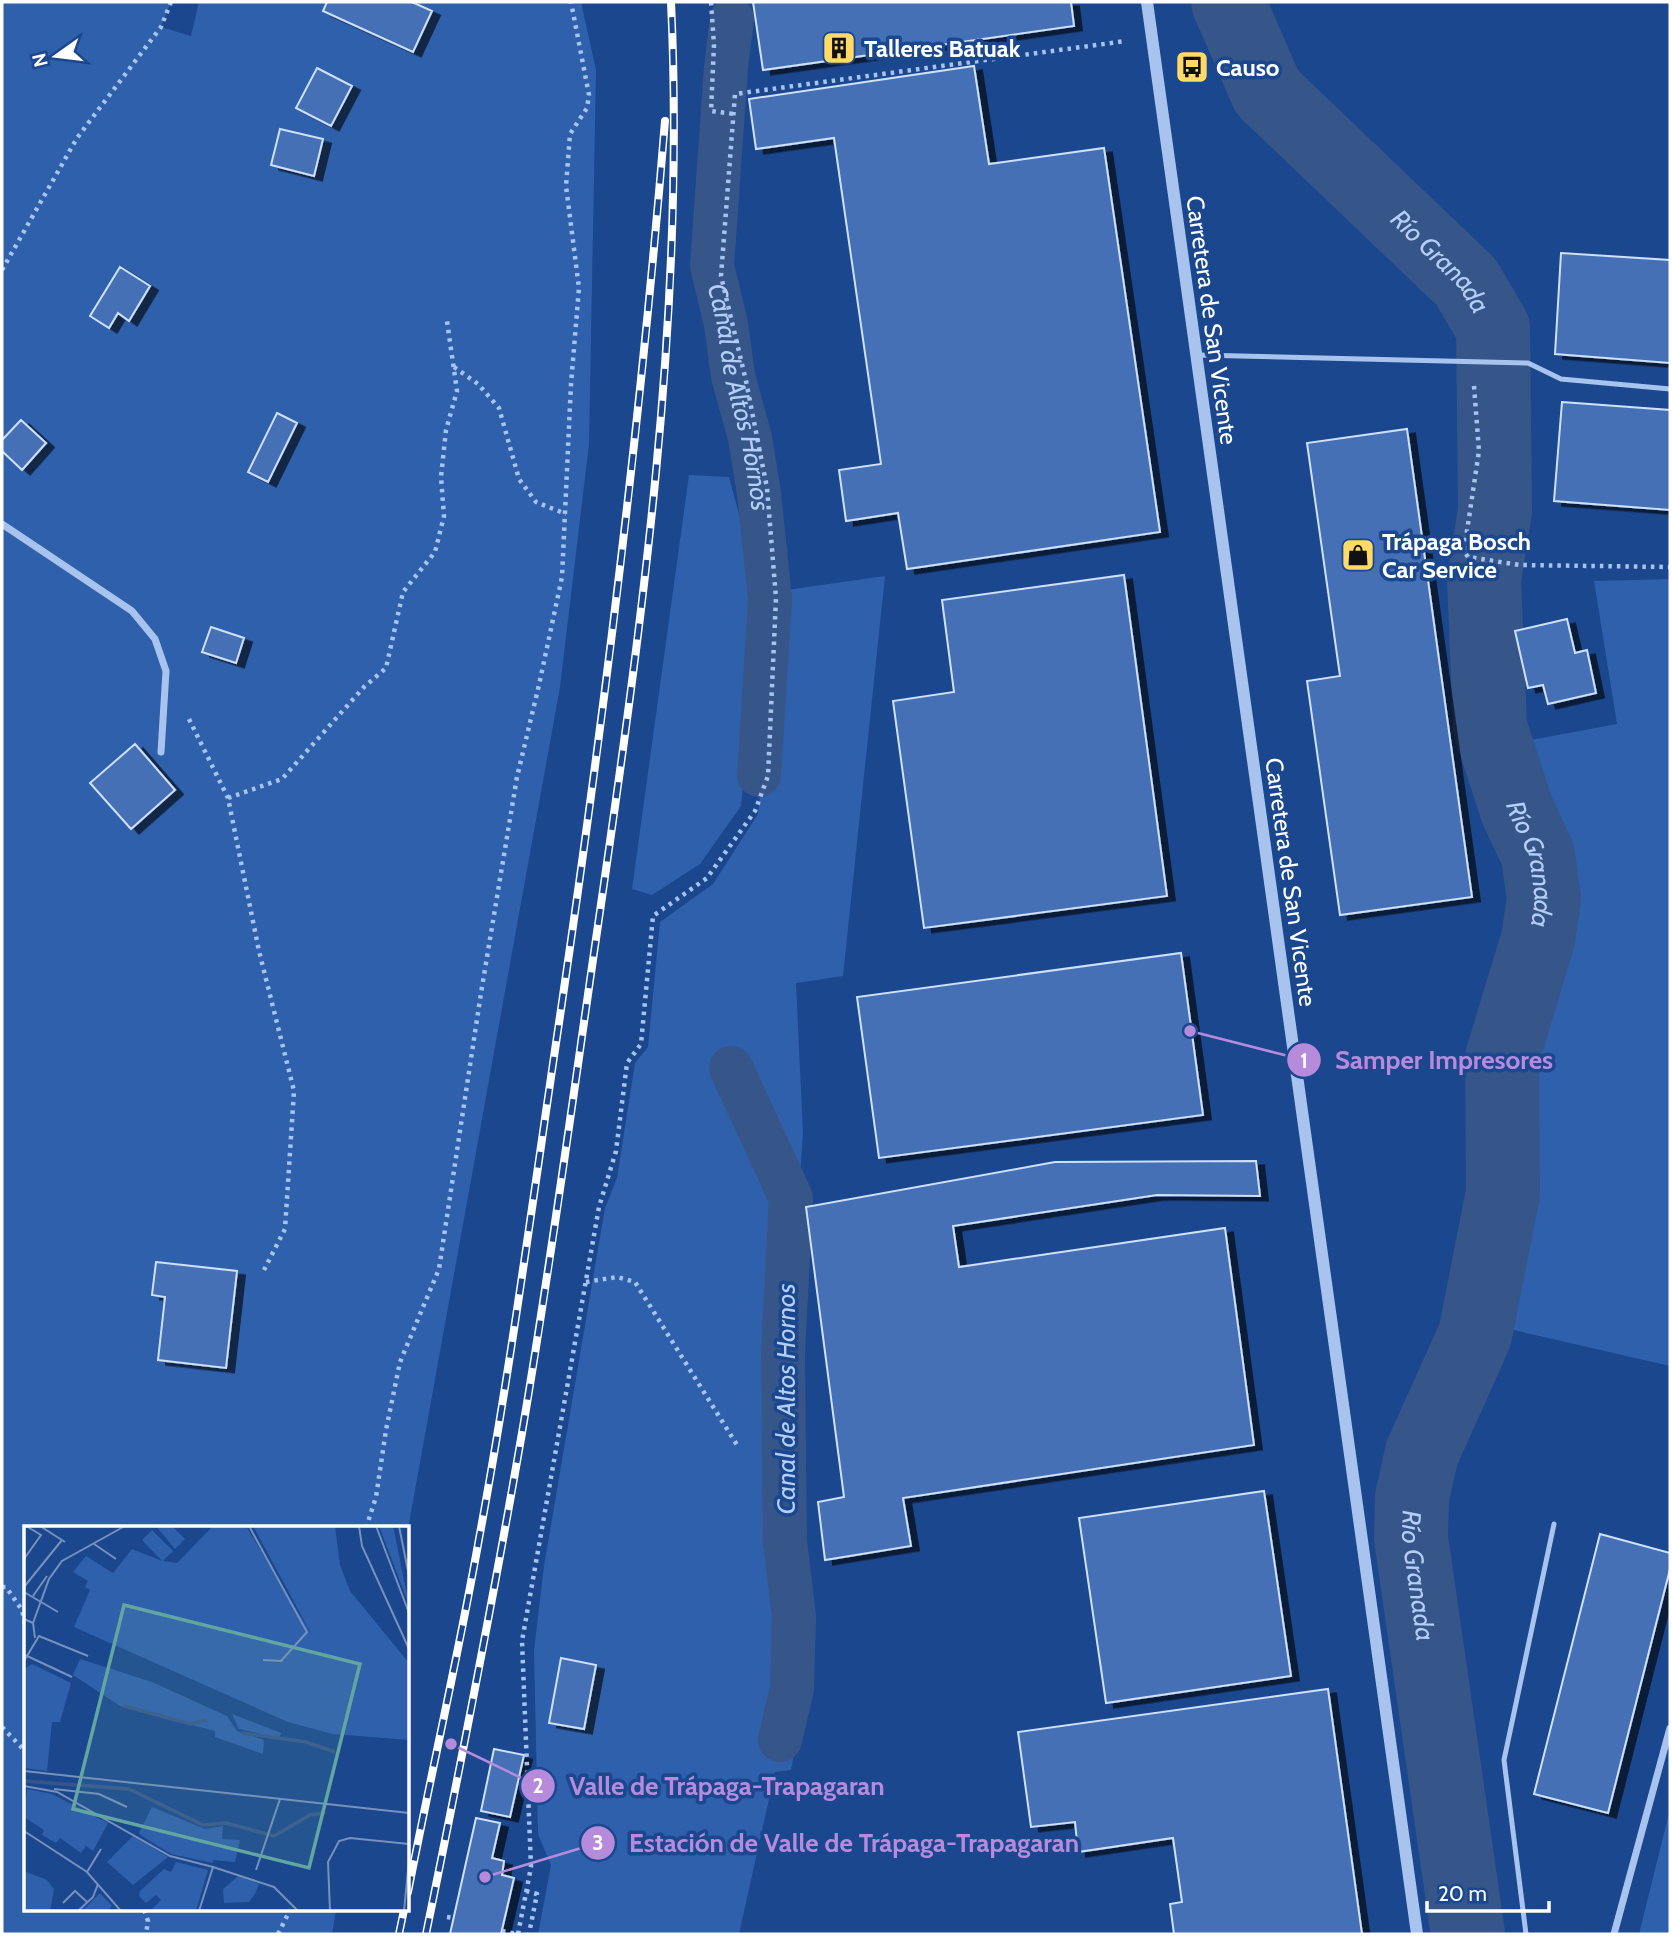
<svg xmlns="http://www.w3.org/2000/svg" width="1672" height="1936" font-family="Cabin,sans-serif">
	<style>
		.green { fill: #2e60ac; fill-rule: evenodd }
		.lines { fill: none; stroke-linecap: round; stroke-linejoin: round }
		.canal { stroke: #36568a; stroke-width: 44 }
		.river { stroke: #36568a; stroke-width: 74 }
		.building { fill: #4470b6; stroke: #cee0fa; stroke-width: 2; filter: url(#shadow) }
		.path { stroke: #a8c4ee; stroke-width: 4.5; stroke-dasharray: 3.5 5; stroke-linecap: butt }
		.service { stroke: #a8c4ee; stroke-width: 5 }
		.minor { stroke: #a8c4ee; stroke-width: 7 }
		.tertiary { stroke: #a8c4ee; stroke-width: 12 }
		.rail-casing { stroke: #fff; stroke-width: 8 }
		.rail { stroke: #1b478e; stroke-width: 5; stroke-dasharray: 16; stroke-linecap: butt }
		.labels { text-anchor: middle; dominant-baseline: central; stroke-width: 7; stroke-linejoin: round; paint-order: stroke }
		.poi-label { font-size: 24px; font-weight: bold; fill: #fff; stroke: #1b478e; text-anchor: start }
		.street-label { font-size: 24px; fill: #fff; stroke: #1b478e }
		.water-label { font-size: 26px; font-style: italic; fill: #b4cef5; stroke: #1b478e }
		.inset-river { fill: none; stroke: #36568a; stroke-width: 3.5 }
		.inset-road { fill: none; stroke: #7691bb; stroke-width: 2 }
		.view { fill: #63a6a1; fill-opacity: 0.15; stroke: #63a6a1; stroke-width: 3.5 }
		.inset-edge { fill: none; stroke: #fff; stroke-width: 3.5 }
		.leader { fill: none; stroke: #b68bdc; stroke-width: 2.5 }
		.callout-dot { fill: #b68bdc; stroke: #1b478e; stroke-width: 2.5 }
		.mark-label { font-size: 21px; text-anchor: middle; font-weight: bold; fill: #fff }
		.callout-label { font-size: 26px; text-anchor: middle; font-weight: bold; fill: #b68bdc; stroke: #1b478e; stroke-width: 7; stroke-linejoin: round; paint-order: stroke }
	</style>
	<defs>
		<filter id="shadow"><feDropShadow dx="8" dy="4.5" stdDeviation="0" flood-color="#0009"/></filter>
	</defs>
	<rect width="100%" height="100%" fill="#1b478e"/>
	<path class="green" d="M2,2h169l-10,25 30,9 8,-34h382l15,68 -7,374 -29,243 -152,842 -382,-1v382h310l-4,24h-330v-1483l20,18 24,-26 -25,-23 -19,20zM120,268l30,19 -20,33 -12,-7 -9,15 -19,-12zM277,413l20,10 -29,59 -20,-11zM135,744l40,46 -43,39 -41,-46zM157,1262l80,9 -11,97 -68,-8 7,-63 -13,-2z
		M689,475l40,2 15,56 13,113 -16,160 -41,58 -48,31 -20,-6z
		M885,576l-42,400 -47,7 7,150 -10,140 -5,158 3,68 15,91v55l-3,63 -12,62 -16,2 -36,162h-201l13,-69 -13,-31 -4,-183 10,-85 61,-358 12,-30 18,-115 13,-16 12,-125 53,-38 45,-70 18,-174 -4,-48z
		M1670,579v787l-165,-38 20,-159 4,-98 28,-86 13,-111 -50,-132 97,-18 -23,-143z
		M1670,1809v125h-31z"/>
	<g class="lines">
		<g class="canal">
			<path id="s1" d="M732,19l-6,48 -14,199 14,58 7,52 17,62 9,55 11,106 -11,176"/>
			<path d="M731,1068l60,130 -8,155 2,188 9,76 -2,71 -12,52"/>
		</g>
		<path class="river" id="s2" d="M1228,2l39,90 199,190 27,46 2,183 -11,68 6,148 27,83 21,45 6,44 -6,40 -36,119 1,135 -28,142 -53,118 -10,44 -1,41 57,396"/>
	</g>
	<path class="building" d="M327,2h85l20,9 -19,41 -90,-41z
		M753,2h318l3,24 -311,44z
		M974,66l15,98 115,-16 56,384 -253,37 -9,-56 -52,8 -7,-51 42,-6 -47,-326 -78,11 -7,-50z
		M317,68l35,18 -21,40 -35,-18z
		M280,129l43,10 -9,37 -43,-11z
		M1561,253l109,7v103l-115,-9z
		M120,267l30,19 -21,35 -11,-8 -9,15 -19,-12z
		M1562,402l108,8v100l-116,-9z
		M277,413l20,10 -29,59 -20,-10z
		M21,420l25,23 -24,27 -20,-19v-11z
		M1407,429l65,468 -132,18 -33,-234 33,-5 -33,-233z
		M1124,575l43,321 -243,32 -31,-227 61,-9 -12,-92z
		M1567,619l8,34 12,-3 9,43 -48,11 -5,-19 -15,3 -13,-57z
		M211,627l33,11 -8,25 -34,-11z
		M135,744l40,46 -44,39 -41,-46z
		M1181,953l22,162 -324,43 -22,-161z
		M1256,1161l4,35 -103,-1 -204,31 6,41 266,-39 29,217 -351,53 8,48 -86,14 -7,-58 26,-5 -38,-290 249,-45z
		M156,1262l81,9 -11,97 -68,-8 7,-63 -13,-2z
		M1264,1491l27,185 -185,27 -27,-185z
		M1600,1534l70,19v16l-62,244 -74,-19z
		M561,1658l35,7 -12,64 -35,-6z
		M1328,1689l34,245h-188l-4,-30 12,-2 -9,-64 -95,14 -3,-30 -44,5 -13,-95z
		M494,1749l30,6 -14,62 -29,-6z
		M476,1818l24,5 -8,35 12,3 -2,14 12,3 -13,56h-51z"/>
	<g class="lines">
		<path class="path" d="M711,2l3,43 -3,66 23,3
			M2,270l75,-132 84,-111 10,-25
			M454,367l24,17 21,24 20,71 17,23 30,12
			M1474,386l5,65 -15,100 4,6 52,8 150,2
			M189,719l39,79 31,153 35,140 -9,138 -21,41
			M228,798l54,-19 82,-92 22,-19 17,-76 32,-40 9,-36 -3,-39 5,-47 11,-39 -10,-70
			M586,1282l31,-5 18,5 102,163
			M366,1528l10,-31 10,-67 14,-68 39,-93 42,-276 36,-216 22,-92 23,-108 9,-193 8,-96 -13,-102 4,-52 17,-26 2,-13 -18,-93
			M2,1587h4l16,23 4,19
			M2,1727l24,25
			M526,1891l11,3 -8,40
			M144,1910l4,11 -2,13
			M447,1917l7,1
			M502,1931l15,3
			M278,1934l12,-24
			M518,1934l13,-67 -9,-226 77,-434 17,-56 11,-88 14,-19 12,-128 54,-38 48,-67 13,-35 8,-178 -9,-110 -21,-107 -25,-105 14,-182 391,-53"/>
		<path class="service" d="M1198,355l330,8 33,16 109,10
			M1526,1934l-22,-174 50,-236"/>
		<path class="minor" d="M2,524l130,87 23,28 11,32 -5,81
			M1614,1934l56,-206"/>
		<path class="tertiary" d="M1147,2l270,1932"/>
		<defs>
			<path id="rail" d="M408,1892c23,-118 50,-235 71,-353 30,-162 52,-326 76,-489 46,-309 85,-618 110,-929
				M399,1934l5,-24
				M426,1934c34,-166 67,-333 96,-501 28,-164 50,-329 74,-494 45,-310 90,-623 75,-937"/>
		</defs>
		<use href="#rail" class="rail-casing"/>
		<use href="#rail" class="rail"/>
	</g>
	<defs>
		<symbol id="building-square" viewBox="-11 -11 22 22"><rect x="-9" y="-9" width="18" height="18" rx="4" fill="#ffda66" stroke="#1b478e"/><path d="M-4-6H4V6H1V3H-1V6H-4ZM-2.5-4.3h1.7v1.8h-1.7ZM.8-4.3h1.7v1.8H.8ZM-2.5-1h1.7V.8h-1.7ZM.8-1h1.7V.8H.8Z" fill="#111"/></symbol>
		<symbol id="bus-square" viewBox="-11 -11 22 22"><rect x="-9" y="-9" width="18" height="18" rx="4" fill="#ffda66" stroke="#1b478e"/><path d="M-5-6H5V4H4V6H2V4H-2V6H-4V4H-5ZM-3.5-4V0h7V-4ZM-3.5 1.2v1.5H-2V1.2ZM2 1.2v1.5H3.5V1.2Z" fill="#111"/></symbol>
		<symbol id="shop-square" viewBox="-11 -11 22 22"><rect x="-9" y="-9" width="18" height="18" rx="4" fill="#ffda66" stroke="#1b478e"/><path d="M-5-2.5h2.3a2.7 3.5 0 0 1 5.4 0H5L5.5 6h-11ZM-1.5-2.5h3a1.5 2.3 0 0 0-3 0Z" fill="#111"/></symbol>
	</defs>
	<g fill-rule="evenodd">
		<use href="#building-square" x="820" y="29" width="38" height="38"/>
		<use href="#bus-square" x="1173" y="48" width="38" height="38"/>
		<use href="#shop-square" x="1339" y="536" width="38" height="38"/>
	</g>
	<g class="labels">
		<g class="poi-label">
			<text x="864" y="48">Talleres Batuak</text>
			<text x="1216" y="67">Causo</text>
			<text x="1382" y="541">Trápaga Bosch<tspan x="1382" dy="28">Car Service</tspan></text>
		</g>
		<g class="street-label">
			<text transform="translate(1212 320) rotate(82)">Carretera de San Vicente</text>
			<text transform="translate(1291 882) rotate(82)">Carretera de San Vicente</text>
		</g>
		<g class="water-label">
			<text stroke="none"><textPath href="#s2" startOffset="341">Río Granada</textPath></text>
			<text stroke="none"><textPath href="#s1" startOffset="382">Canal de Altos Hornos</textPath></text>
			<text stroke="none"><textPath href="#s2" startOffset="971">Río Granada</textPath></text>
			<text transform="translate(786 1399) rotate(-90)">Canal de Altos Hornos</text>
			<text stroke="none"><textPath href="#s2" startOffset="1706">Río Granada</textPath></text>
		</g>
	</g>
	<g transform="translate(24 1526)">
		<rect width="385" height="385" fill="#1b478e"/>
		<path d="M132,0h16l13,13 -10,10zM189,0h33l67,111 -60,-111h82l5,39 10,26 59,72v77l-76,-6 -45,-12 -214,-95 16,-37 -5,-3 3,-6 -15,-9 13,-16 27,17 19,-24 30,12 -20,-21 10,-10 21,21 -10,10 14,2zM355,0h14l16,79zM56,133l72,23 75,34 10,15 27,9 -1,14 -48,-17v-6l-95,-25 -47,-31zM8,138l39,19 -11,39h-8l-5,49 -23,-3v-99zM208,188l49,19 -2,5 -40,-9zM3,263l25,5 56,29 -15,28 -7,-5 -5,7 -21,-15 -4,5 -14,-8 2,-5 -20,-13zM128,281l53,22 18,-3 -1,13 18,1 -5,22 -22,-2v3l-42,-9 -29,-18 -3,-3zM109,310l35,21 -35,28 -26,-23zM152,336l32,8 -12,41h-46l11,-11 -5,-5 -10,8 -7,-7 1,-5 24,-22 7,3zM0,345l23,9 7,9 -4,22h-26zM214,350l21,8 -4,10 -6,8 -25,1 -1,-14zM76,367l12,13 -5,5h-25z" fill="#2e60ac"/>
		<path class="inset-river" d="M100,180l66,18 17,-4M218,207l64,9 29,10M0,255l105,8 74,36 23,-2 48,13 36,-21 15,-2"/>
		<path class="inset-road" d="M16,0l25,16M225,0l58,106 -26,29 -18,-1M335,0l3,20 47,103M352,0l33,87M375,0l10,50M70,18l22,15M0,33l17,-24 -15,-9M0,61l38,-47M0,66l34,20M9,70l14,-20M0,93l9,4 2,15M9,97l16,-44 13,-18 63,-35M1,129l47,22M0,135l15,-25 49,20M0,245l385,42M0,260l33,6 113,64 43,11 -14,44M30,263l45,5 28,13M0,305l63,41 34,39M189,341l61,20 24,24M232,344l24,-71M63,346l14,-23M39,377l12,-12 12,11M54,385l15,-14 5,-13M306,385l-2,-49 11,-21 11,-3 59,6M380,385l5,-51"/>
		<path class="view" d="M100,79l236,59 -51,204 -236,-59z"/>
		<rect width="385" height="385" class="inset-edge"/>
	</g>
	<path class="leader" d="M1190 1031L1304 1060M451 1744L538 1786M485 1877L598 1843"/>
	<g class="callout-dot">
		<circle cx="1190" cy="1031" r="7"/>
		<circle cx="451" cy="1744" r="7"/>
		<circle cx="485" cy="1877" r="7"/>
		<circle cx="1304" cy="1060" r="18"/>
		<circle cx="538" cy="1786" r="18"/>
		<circle cx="598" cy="1843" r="18"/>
	</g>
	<g class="mark-label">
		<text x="1304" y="1068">1</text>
		<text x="538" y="1793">2</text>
		<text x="598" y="1850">3</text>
	</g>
	<g class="callout-label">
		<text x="1444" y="1069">Samper Impresores</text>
		<text x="727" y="1795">Valle de Trápaga-Trapagaran</text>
		<text x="854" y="1852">Estación de Valle de Trápaga-Trapagaran</text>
	</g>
	<rect width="1672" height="1936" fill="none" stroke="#ffffff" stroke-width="7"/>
	<g transform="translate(56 56) rotate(256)" stroke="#1b478e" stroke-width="5" paint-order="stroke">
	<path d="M0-5L12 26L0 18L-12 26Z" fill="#ffffff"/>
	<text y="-10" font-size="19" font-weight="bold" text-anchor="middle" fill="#ffffff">N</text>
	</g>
	<path d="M1427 1901v10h122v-10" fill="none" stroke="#ffffff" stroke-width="3.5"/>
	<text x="1438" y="1901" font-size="21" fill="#ffffff" stroke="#1b478e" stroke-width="5" paint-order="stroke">20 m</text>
</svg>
